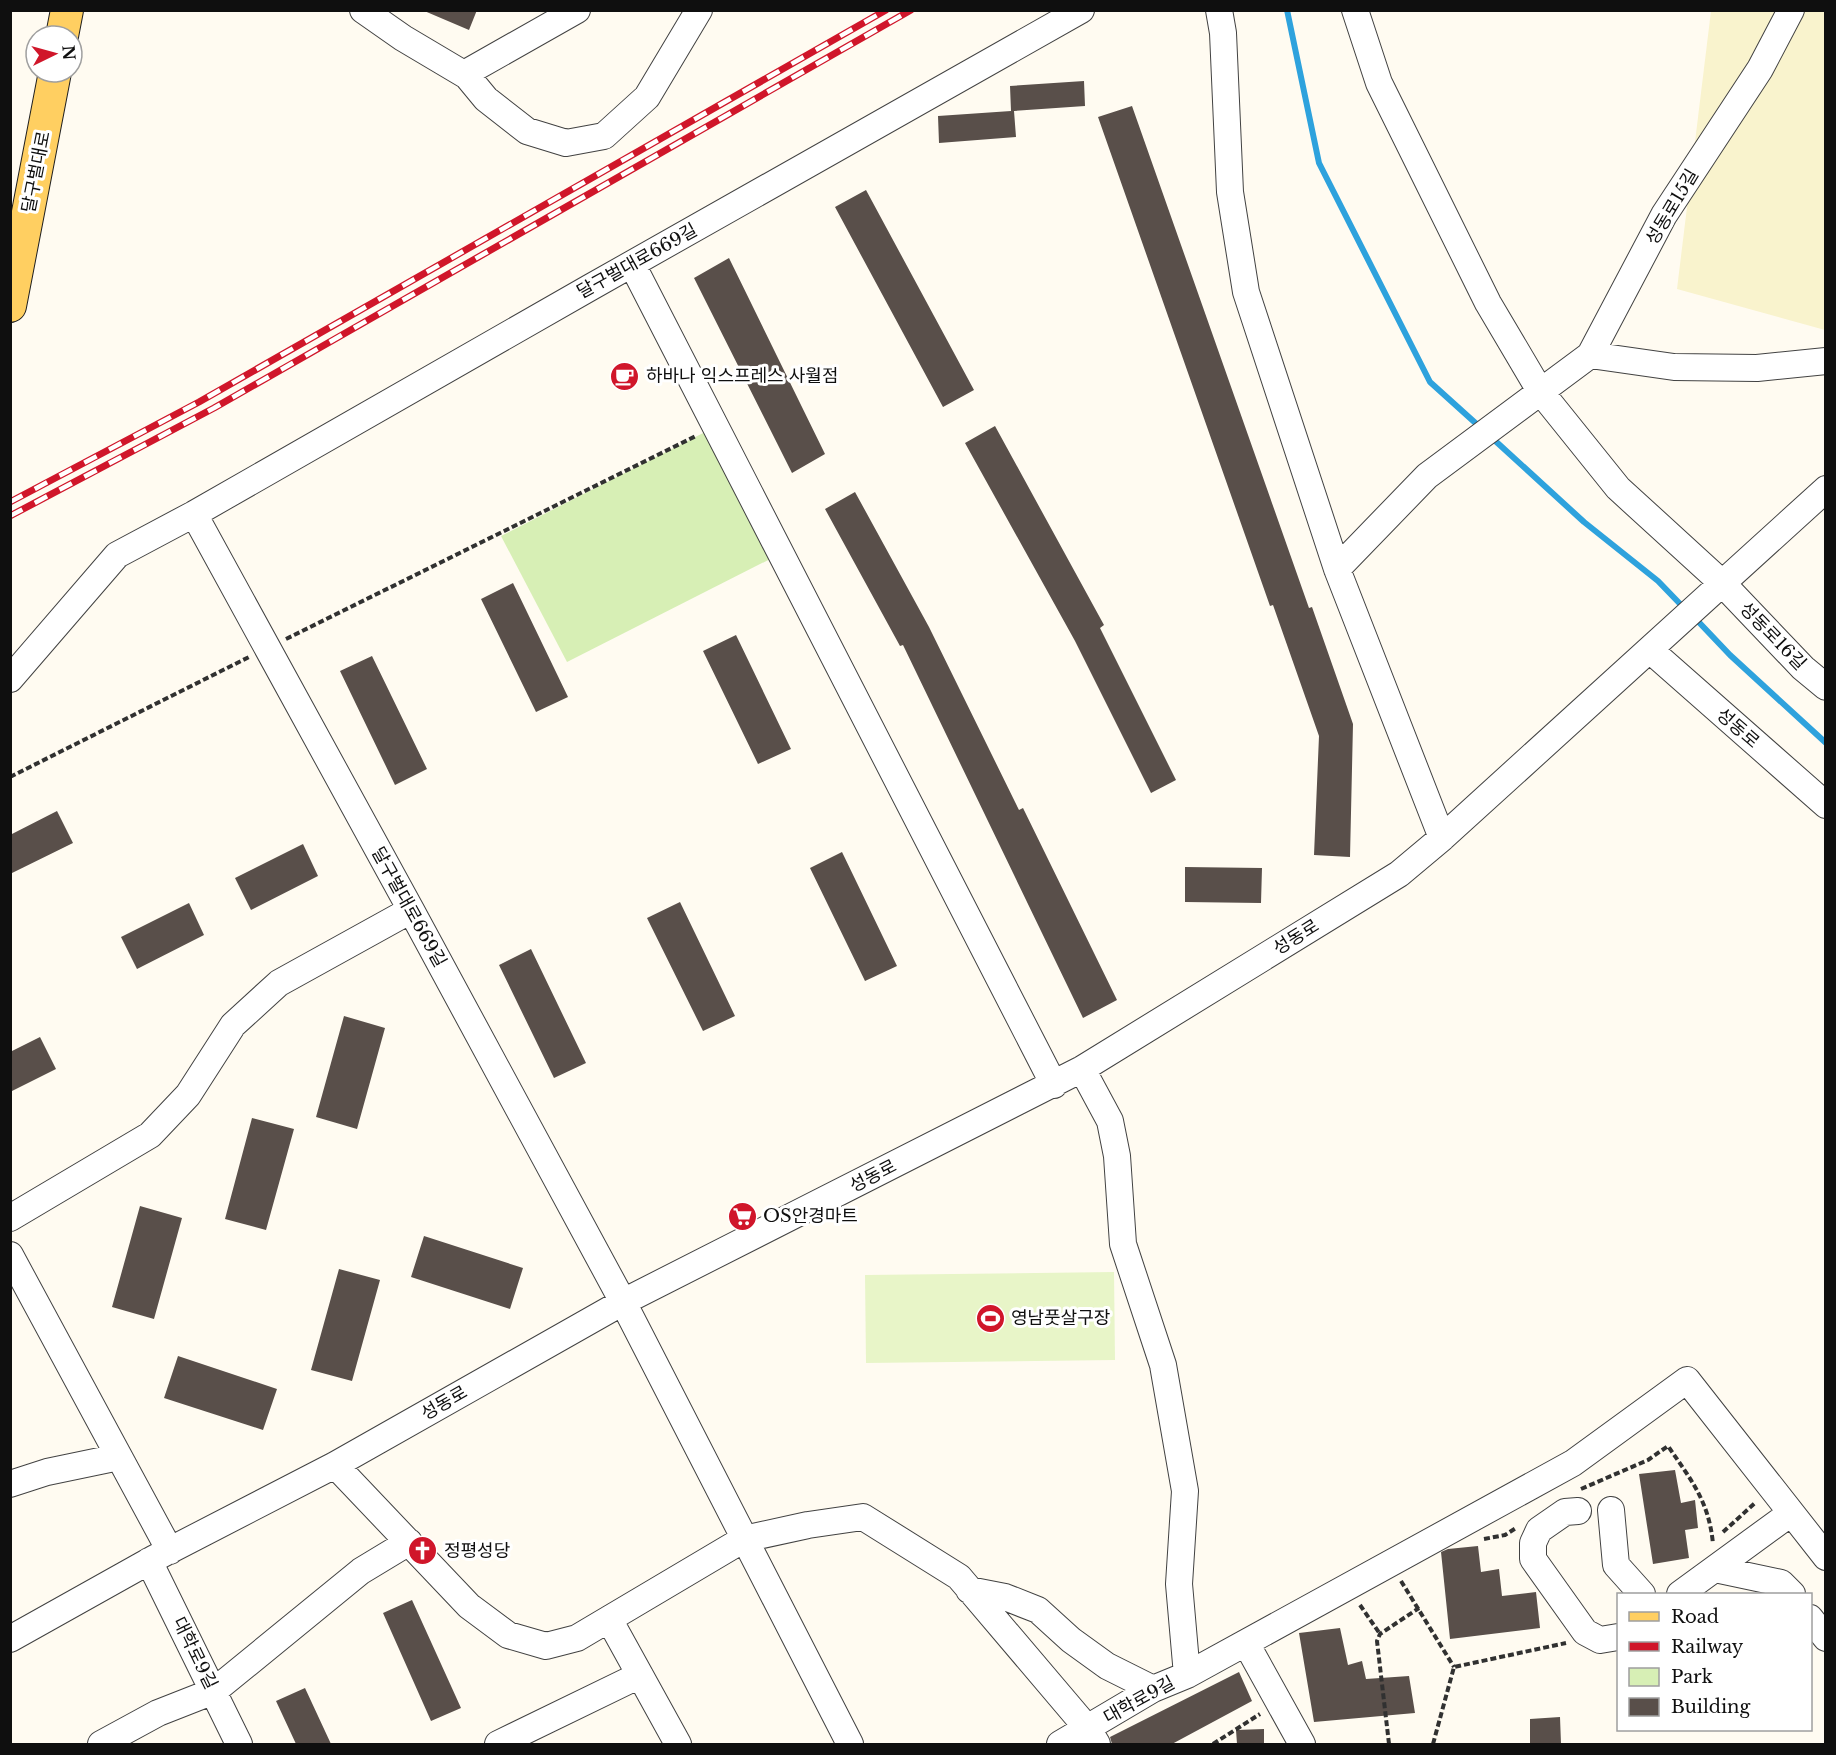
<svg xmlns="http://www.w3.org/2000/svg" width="1836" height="1755" font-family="'Libre Baskerville','Noto Sans KR',serif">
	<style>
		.farmland { fill: #f9f3cd }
		.green { fill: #d7efb5 }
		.pitch { fill: #e8f5c8 }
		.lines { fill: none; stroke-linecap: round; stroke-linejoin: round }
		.stream { stroke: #2ea2dd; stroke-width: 6 }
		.building { fill: #594f4a }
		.minor-casing { stroke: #424242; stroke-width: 28 }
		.major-casing { stroke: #202020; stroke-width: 34 }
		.path { stroke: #313131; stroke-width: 4; stroke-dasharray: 6 3; stroke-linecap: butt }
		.minor { stroke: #fff; stroke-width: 26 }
		.major { stroke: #ffcf61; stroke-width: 32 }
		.rail-casing { stroke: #d0162a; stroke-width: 7 }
		.rail { stroke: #fff; stroke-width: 4.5; stroke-dasharray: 14; stroke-linecap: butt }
		.labels { text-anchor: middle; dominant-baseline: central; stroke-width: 6; stroke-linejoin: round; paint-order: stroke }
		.street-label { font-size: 18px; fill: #0f0f0f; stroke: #fff }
		.poi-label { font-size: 18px; fill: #0f0f0f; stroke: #fff; text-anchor: start }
	</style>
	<rect width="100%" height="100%" fill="#fffbf1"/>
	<path class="farmland" d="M1711,11h114v319l-148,-41z"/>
	<path class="green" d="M715,427l65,127 -213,108 -66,-126z"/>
	<path class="pitch" d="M1114,1272l1,88 -249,3 -1,-88z"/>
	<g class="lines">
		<path class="stream" d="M1287,10l32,153 111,219 51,46
			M1491,437l93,85 74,59 27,28
			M1693,616l37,39 96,88"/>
	</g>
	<path class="building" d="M422,10h55l-8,20z
		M1084,81l1,25 -71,5 2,26 -77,6 -1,-27 73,-5 -1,-25z
		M1132,106l177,502 3,-1 41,117 -3,133 -36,-2 5,-119 -46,-131 -3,1 -172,-489z
		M866,190l108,200 -31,17 -108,-200z
		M729,258l96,196 -33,19 -98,-195z
		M995,426l109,199 -4,3 76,152 -25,13 -76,-152 -110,-198z
		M855,492l74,135 90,183 4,-2 94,192 -34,18 -180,-373 -3,1 -75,-137z
		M513,583l55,114 -32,15 -55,-113z
		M736,635l55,114 -33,15 -55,-113z
		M372,656l55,113 -32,16 -55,-114z
		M57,811l16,32 -63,31v-39z
		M303,844l15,32 -67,34 -16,-32z
		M842,852l55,114 -32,15 -55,-113z
		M1185,867l77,1 -1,35 -76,-1z
		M680,902l55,114 -32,15 -56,-113z
		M189,903l15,32 -67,34 -16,-32z
		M531,949l55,114 -32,15 -55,-113z
		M344,1016l41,12 -28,101 -41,-12z
		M40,1037l16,32 -46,23v-40z
		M252,1118l42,11 -28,101 -41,-11z
		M140,1206l42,12 -28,101 -42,-12z
		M424,1236l99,32 -13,41 -99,-32z
		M339,1269l41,11 -28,101 -41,-11z
		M178,1356l99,33 -14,41 -99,-32z
		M1675,1470l6,33 14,-3 3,28 -13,2 4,28 -36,6 -14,-90z
		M1478,1546l3,26 18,-3 3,27 34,-4 4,36 -90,11 -9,-87 7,-3z
		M412,1600l49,108 -30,13 -48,-108z
		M1340,1628l8,37 14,-4 4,18 43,-3 6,37 -101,9 -15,-89z
		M1239,1672l13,29 -80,43h-60l-2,-7z
		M305,1688l26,56h-35l-20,-43z
		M1560,1717l1,27h-31v-25z
		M1264,1729v15h-27l-1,-14z"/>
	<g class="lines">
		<defs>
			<path id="minor" d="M363,10l40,28 64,38 19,23 41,32 39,12 38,-7 43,-39 52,-87
				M1219,10l4,23 7,159 16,100 91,277 105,269
				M1355,10l24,73 109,220 52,88 78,97 104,95 81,85 23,19
				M464,74l113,-64
				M632,264l422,821
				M1590,355l84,12 83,1 69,-7
				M194,514l217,396 212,392 227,442
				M1337,569l90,-93 163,-121 74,-140 96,-146 31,-59
				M1650,650l176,155
				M10,679l107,-124 77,-41 397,-227 490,-277
				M1082,1069l28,52 7,35 6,88 40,121 22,126 -6,93 8,91
				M10,1218l140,-83 38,-40 45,-70 46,-42 132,-73
				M10,1255l160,296
				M335,1465l134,141 39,29 38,11 31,-8 167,-99 64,-14 55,-8 96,60 129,152 9,15
				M10,1484l37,-12 72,-15
				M1611,1510l5,55 26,29
				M1578,1511l-13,1 -26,18 -6,13v16l52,73 15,8 18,-3
				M149,1561l90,183
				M1715,1569l66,14 11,11
				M969,1590l36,7 33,13 33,30 36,26 46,23
				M1680,1594l111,-81
				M1810,1618l16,20
				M609,1619l69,125
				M10,1639l143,-80 182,-94 288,-163 459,-233 317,-195 43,-36 384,-349
				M1246,1643l56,101
				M101,1744l57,-31 56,-22 147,-120 48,-29
				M498,1744l142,-69
				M1060,1744l93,-55 34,-14 386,-212 114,-83 139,177"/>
			<path id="major" d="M62,36l5,-26
				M10,306l45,-234"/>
		</defs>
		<use href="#minor" class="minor-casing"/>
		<use href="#major" class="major-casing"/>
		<path class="path" d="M286,639l410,-203
			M10,777l239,-120
			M1581,1489l67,-29 20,-14c23,34 41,55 45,98
			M1723,1532l32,-29
			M1484,1539l21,-4 11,-7
			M1401,1581l53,86
			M1360,1605l20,29
			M1213,1744l47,-30
			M1389,1744l-12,-103 3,-7 39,-26
			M1433,1744l21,-77 112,-24"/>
		<use href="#minor" class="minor"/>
		<use href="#major" class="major"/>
		<defs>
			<path id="rail" d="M10,502l189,-100 687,-392
				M10,516l204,-108 697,-398"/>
		</defs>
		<use href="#rail" class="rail-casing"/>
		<use href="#rail" class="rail"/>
	</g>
	<defs>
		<symbol id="cafe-disc" viewBox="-11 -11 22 22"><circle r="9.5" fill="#d0162a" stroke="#fff"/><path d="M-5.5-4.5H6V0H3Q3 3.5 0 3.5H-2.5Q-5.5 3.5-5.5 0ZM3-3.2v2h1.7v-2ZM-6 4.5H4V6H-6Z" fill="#fff"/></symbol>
		<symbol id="supermarket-disc" viewBox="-11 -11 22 22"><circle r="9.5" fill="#d0162a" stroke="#fff"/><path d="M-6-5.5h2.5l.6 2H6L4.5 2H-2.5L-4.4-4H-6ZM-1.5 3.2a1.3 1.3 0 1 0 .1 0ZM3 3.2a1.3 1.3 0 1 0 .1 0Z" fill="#fff"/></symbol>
		<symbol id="stadium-disc" viewBox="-11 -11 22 22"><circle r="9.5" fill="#d0162a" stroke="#fff"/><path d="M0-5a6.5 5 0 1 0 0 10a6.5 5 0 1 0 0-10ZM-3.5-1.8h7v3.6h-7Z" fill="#fff"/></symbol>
		<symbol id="church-disc" viewBox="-11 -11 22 22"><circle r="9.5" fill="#d0162a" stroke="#fff"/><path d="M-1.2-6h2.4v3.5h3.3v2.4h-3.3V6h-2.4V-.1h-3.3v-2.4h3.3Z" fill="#fff"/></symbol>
	</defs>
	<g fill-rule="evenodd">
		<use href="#cafe-disc" x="608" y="360" width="33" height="33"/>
		<use href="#supermarket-disc" x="726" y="1200" width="33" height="33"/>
		<use href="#stadium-disc" x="974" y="1302" width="33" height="33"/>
		<use href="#church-disc" x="406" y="1534" width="33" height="33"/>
	</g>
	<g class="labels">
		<g class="street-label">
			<text transform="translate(36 172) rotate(-79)">달구벌대로</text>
			<text transform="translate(1672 207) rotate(-59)">성동로15길</text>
			<text transform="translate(637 261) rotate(-29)">달구벌대로669길</text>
			<text transform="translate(1773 636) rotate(46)">성동로16길</text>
			<text transform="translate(1738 728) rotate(41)">성동로</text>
			<text transform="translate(409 907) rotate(61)">달구벌대로669길</text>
			<text transform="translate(1296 937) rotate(-32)">성동로</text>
			<text transform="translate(873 1176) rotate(-27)">성동로</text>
			<text transform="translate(444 1403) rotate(-30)">성동로</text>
			<text transform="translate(195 1653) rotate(64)">대학로9길</text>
			<text transform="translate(1139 1700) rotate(-29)">대학로9길</text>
		</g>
		<g class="poi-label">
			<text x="646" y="376">하바나 익스프레스 사월점</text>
			<text x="763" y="1216">OS안경마트</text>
			<text x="1011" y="1318">영남풋살구장</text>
			<text x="444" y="1551">정평성당</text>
		</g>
	</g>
	<rect width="1836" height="1755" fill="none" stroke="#0f0f0f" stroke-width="24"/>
	<rect x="1617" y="1593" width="195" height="138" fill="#ffffff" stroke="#9f9f9f" stroke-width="1.5"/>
	<rect x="1629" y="1612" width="30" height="9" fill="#ffcf61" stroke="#9f9f9f" stroke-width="1.5"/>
	<text x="1671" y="1623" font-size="18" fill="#0f0f0f">Road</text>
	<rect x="1629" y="1642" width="30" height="9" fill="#d0162a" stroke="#9f9f9f" stroke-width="1.5"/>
	<text x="1671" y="1653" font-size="18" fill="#0f0f0f">Railway</text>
	<rect x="1629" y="1668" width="30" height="18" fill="#d7efb5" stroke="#9f9f9f" stroke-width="1.5"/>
	<text x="1671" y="1683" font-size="18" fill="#0f0f0f">Park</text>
	<rect x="1629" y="1698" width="30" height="18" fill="#594f4a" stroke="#9f9f9f" stroke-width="1.5"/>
	<text x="1671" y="1713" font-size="18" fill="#0f0f0f">Building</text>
	<g transform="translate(54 54) rotate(85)"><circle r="28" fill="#ffffff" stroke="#9f9f9f" stroke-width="1.5"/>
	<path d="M0-4.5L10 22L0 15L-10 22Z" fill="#d0162a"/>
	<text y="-9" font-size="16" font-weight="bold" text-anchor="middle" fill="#0f0f0f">N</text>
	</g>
</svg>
